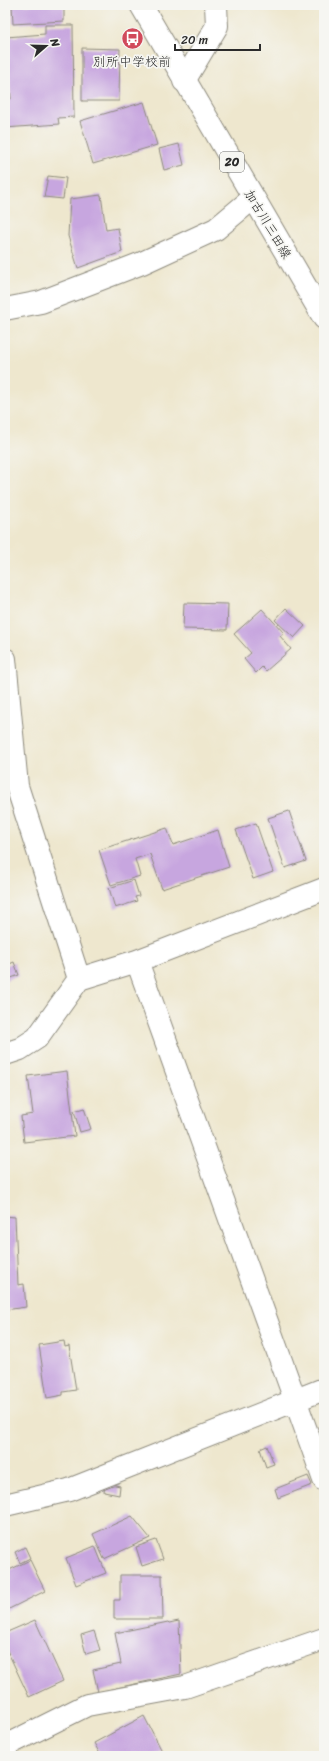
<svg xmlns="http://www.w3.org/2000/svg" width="329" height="1761" font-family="Sriracha,'Klee One',sans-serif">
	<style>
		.building { fill: #c7a6df }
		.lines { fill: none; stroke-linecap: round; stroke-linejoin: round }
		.minor-casing { stroke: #8c897c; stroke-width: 24 }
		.tertiary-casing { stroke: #8c897c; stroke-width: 24 }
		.primary-casing { stroke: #8c897c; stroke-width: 24 }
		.minor { stroke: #fff; stroke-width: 22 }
		.tertiary { stroke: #fff; stroke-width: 22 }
		.primary { stroke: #fff; stroke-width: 22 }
		.labels { text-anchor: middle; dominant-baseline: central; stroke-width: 3.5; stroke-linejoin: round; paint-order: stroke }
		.shield { fill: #f6f6f2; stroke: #686867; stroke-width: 1 }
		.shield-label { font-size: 12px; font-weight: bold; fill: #2b2b2b }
		.poi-label { font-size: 13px; fill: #2b2b2b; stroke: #f6f6f2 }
		.street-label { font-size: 13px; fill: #2b2b2b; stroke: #f6f6f2 }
	</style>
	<rect width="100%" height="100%" fill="#f6f6f2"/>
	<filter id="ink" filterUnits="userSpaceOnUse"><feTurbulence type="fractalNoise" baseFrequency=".025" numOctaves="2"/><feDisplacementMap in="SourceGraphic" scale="8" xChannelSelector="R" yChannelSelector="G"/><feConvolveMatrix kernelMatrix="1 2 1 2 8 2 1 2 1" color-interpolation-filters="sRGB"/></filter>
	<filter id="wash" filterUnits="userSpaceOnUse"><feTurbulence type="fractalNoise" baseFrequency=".012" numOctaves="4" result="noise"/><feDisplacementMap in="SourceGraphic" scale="16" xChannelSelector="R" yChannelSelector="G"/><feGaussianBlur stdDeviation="0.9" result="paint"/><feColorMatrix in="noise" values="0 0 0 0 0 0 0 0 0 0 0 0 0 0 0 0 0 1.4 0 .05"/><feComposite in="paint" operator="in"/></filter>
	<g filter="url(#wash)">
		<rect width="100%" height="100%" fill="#eee7ce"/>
		<g id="blocks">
			<path class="building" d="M12,5h52v16l-51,3z
				M45,25h28l1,92 -16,1 1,6 -54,4v-29h6l-5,-62 39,-3z
				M82,48l38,1 -1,52h-37z
				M144,102l13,43 -64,19 -13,-43z
				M179,144l5,21 -20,5 -5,-21z
				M48,176l18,2 -3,21 -19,-2z
				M101,195l5,35 12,-2 4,24 -44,16 -10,-32 2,-37z
				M184,603l44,1 -1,26 -44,-1z
				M286,608l19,18 -11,12 -19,-18z
				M262,609l22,24 -4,3 11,13 -25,22 -4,-4 -6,6 -12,-14 7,-6 -17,-19z
				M289,811l17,50 -21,7 -17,-50z
				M256,823l17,49 -20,7 -17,-49z
				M167,828l6,17 45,-15 11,37 -67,22 -12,-35 -15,5 5,17 -29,9 -12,-35z
				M134,880l5,16 -4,1 2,4 -22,7 -6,-20z
				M14,962l5,13 -13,5 -1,-14z
				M67,1071l8,65 -51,6 -3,-26 12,-2 -5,-38z
				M84,1108l7,21 -11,3 -6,-21z
				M5,1216l10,1 3,68 6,-1 2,23 -21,3z
				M64,1341l1,6 4,-1 7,44 -13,2v3l-16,3 -8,-53z
				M267,1446l7,18 -8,3 -6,-18z
				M308,1476l4,9 -34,13 -3,-9z
				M105,1483l15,3 -1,9 -15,-3z
				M132,1516l18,22 -46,21 -11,-25z
				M156,1540l7,19 -21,7 -6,-19z
				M95,1546l11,27 -30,12 -10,-27z
				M25,1547l5,11 -10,5 -5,-11z
				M30,1560l15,31 -40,20v-39z
				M120,1575h42l1,44h-49v-19h6z
				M35,1620l28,61 -34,16 -24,-51v-13z
				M179,1621l2,53 -83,18 -5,-22 28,-6 -6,-31 53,-11 1,1z
				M94,1631l6,19 -14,4 -5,-19z
				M144,1716l18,35 -9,5h-58l5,-2 -6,-11z"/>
		</g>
	</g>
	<g filter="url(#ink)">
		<use href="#blocks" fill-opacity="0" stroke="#8c897c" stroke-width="1"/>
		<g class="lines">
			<defs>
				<path id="minor" d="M184,81l33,-55 -1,-21
					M5,659l12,127 62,193 58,-18 187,519
					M137,961l187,-72
					M5,1054l15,-5 17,-11 42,-59
					M5,1505l64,-15 255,-101
					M5,1746l82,-41 98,-18 139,-48"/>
				<path id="tertiary" d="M5,309l36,-7 101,-39 74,-34 37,-31"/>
				<path id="primary" d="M141,5l183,313"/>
			</defs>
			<use href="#minor" class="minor-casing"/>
			<use href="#tertiary" class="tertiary-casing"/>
			<use href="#primary" class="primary-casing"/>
			<use href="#minor" class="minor"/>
			<use href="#tertiary" class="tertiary"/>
			<use href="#primary" class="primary"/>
		</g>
	</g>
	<defs>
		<symbol id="bus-disc" viewBox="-11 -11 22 22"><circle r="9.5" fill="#d1495b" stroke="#f6f6f2"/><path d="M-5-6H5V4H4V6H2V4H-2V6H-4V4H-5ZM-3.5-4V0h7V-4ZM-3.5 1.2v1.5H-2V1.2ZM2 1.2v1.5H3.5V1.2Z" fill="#fff"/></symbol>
	</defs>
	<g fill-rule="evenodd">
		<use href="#bus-disc" x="120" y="26" width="25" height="25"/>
	</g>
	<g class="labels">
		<rect class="shield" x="220" y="152" width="24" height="20" rx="3"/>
		<g class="shield-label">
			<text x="232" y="162">20</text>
		</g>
		<g class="poi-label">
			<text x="132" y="61">別所中学校前</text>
		</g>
		<g class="street-label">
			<text transform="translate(268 224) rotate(59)">加古川三田線</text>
		</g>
	</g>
	<rect width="329" height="1761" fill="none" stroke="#f6f6f2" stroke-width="20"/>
	<g transform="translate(46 46) rotate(70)" stroke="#f6f6f2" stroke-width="3" paint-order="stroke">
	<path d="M0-3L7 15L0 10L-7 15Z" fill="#2b2b2b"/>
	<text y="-6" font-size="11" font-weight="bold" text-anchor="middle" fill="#2b2b2b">N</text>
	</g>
	<path d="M175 44v6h85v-6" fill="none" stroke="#2b2b2b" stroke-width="2"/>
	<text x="181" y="44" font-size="12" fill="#2b2b2b" stroke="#f6f6f2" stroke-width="3" paint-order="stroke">20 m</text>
</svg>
